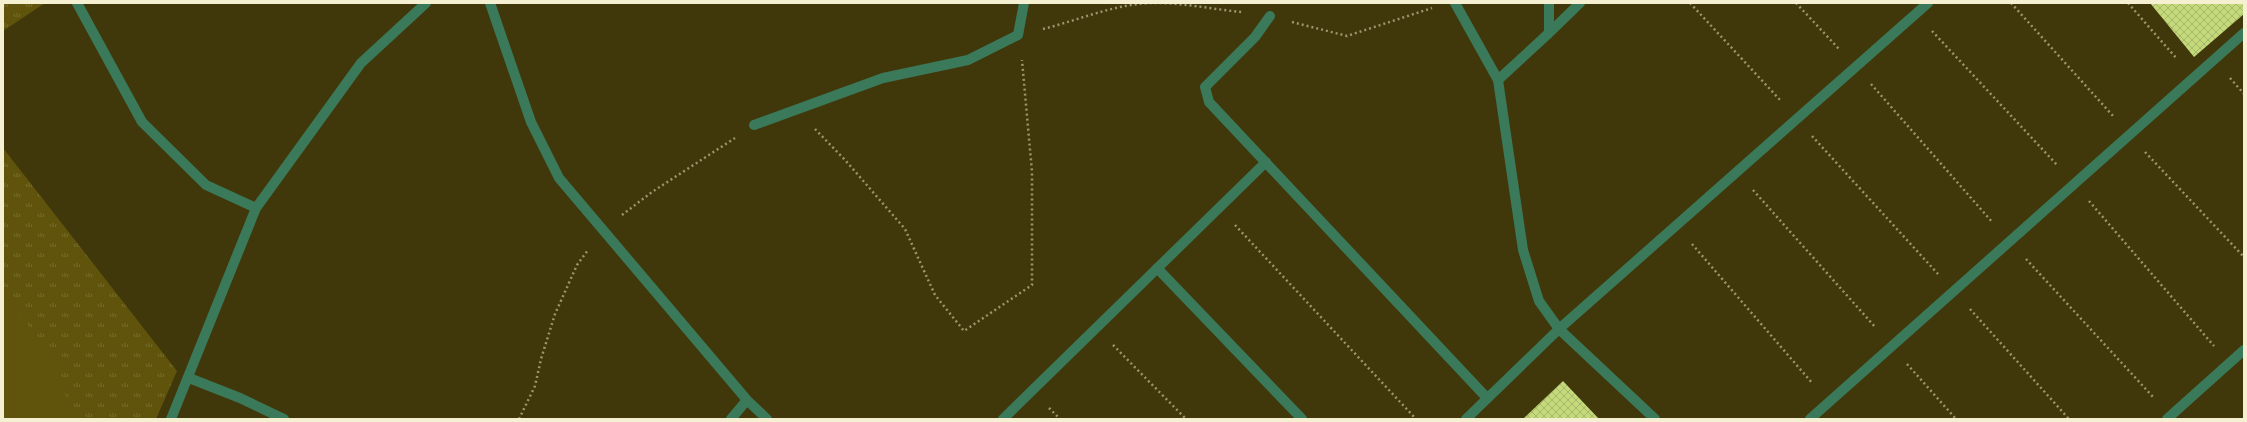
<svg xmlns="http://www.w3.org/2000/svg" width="2247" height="422" font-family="Overpass,sans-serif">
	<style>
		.grass { fill: url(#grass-tufts) }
		.garden { fill: #60540c }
		.building { fill: url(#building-cross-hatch) }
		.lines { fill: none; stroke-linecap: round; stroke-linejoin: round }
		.path { stroke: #9b946e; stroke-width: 2.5; stroke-dasharray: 2 3; stroke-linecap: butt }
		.minor { stroke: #3a7959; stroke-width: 10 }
	</style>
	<defs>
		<pattern id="grass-tufts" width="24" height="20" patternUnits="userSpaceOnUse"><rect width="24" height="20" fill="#60540c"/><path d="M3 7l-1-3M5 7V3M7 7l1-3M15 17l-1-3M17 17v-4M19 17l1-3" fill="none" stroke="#776d2e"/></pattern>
		<pattern id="building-cross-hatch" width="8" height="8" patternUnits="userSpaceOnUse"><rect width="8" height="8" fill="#c4da7a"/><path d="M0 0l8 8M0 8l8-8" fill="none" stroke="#a6b66b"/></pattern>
	</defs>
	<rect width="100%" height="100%" fill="#40380a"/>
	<path class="grass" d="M3,3h42l-42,28z
		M3,148l174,223 -21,48h-153z"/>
	<path class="garden" d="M3,296l6,4 49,66 12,47 -3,6h-64z"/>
	<path class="building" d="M2150,3h94v11l-50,43z
		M1563,381l36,38h-76z"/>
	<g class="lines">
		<path class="path" d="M1690,3l91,98
			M1796,3l43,46
			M2011,3l103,114
			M2128,3l49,56
			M1292,22l55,14 85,-28
			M1043,29c32,-8 62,-21 95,-25 34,-4 70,5 104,8
			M1932,31l126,135
			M2230,78l14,16
			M1871,84l122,139
			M815,129l31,32 59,68 30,66 29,36 68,-46v-113l-10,-112
			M1812,136l126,138
			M2145,152l99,105
			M1753,190l123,138
			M2089,201l125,145
			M622,215l30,-23 83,-54
			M1235,225l181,194
			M1692,244l121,140
			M2026,259l128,139
			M1970,309l99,110
			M1113,345l73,74
			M1907,364l49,55
			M1049,408l11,11
			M519,419l16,-33 6,-27 14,-45 22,-49 11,-15"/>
		<path class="minor" d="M77,3l65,119 64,63 50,23
			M490,3l41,119 28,56 188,222 -16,19
			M1455,3l43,77 25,170 16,51 20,28 96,90
			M1270,16l-15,21 -50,50 4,15 278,296
			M1549,33l31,-30
			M1498,80l51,-47v-30
			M754,125l129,-47 85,-18 50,-25 6,-32
			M1157,268l145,151
			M189,378l51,20 44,21
			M747,400l20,19
			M171,419l85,-211 105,-145 65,-60
			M1003,419l263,-257
			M1466,419l93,-90 369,-326
			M1810,419l434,-386
			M2167,419l77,-69"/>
	</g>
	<rect width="2247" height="422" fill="none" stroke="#f5f0d2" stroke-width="8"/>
</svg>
